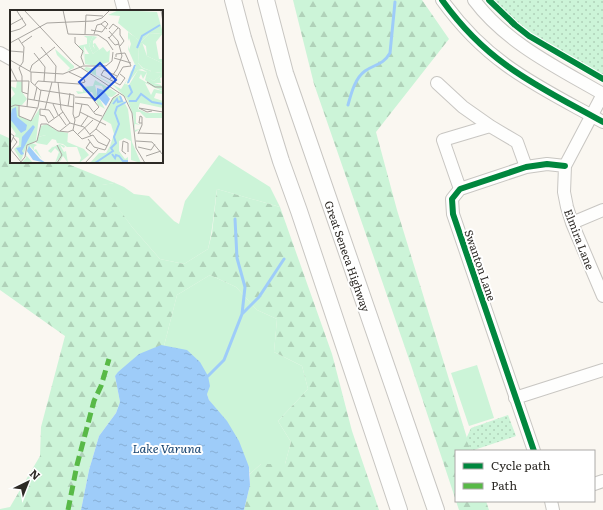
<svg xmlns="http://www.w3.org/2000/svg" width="603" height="510" font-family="Literata,serif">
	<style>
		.green { fill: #ccf4d8 }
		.forest { fill: url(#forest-firs) }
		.park { fill: url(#park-dots) }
		.water { fill: url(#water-ripples) }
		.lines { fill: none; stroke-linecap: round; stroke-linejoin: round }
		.stream { stroke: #9eccf9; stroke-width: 3 }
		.minor-casing { stroke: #c8c6c2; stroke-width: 14 }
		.major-casing { stroke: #c8c6c2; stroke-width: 18 }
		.minor { stroke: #fefefd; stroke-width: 12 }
		.major { stroke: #fefefd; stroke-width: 16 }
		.quiet { stroke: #58b947; stroke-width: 5; stroke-dasharray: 10 5; stroke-linecap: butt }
		.cycleway-casing { stroke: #fff; stroke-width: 8 }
		.cycleway { stroke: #00873e; stroke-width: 6 }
		.labels { text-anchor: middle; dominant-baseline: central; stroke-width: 4; stroke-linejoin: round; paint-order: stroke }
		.street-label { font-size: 11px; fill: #2d2a26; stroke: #fff }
		.water-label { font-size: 12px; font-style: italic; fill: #174471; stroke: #fff }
		.inset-river { fill: none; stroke: #9eccf9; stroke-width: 2 }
		.inset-road { fill: none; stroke: #a8a5a0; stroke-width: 1 }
		.view { fill: #1d4ed8; fill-opacity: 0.15; stroke: #1d4ed8; stroke-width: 2 }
		.inset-edge { fill: none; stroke: #2d2a26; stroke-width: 2 }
	</style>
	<defs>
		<pattern id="forest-firs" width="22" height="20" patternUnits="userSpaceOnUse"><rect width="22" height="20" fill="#ccf4d8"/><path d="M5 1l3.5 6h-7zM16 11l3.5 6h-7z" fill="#b0d1b9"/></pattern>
		<pattern id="park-dots" width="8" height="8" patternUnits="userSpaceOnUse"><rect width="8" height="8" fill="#ccf4d8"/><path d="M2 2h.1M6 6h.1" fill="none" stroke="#b0d1b9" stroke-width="1.8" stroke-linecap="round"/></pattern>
		<pattern id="water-ripples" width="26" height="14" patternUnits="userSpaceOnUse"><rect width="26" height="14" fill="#9eccf9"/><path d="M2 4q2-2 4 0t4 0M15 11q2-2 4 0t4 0" fill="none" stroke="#88afd5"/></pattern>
	</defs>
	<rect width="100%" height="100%" fill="#faf7f1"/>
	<path class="green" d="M219,155l51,32 10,20 -63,-18c-3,20 -4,40 -9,60l-24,15 -24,-5 -28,-32 -31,-42 14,-2 9,4 10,7 15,2 25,25 5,3 6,-23z
		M210,275l26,12 21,23 20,9 -3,33 28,14 6,23 -30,32 13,21 -6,22h-24l-11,10 -1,-7 -40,-67 -2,-6 -43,-48 13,-51z
		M477,365l17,53 -25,8 -18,-53z"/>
	<path class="forest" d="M293,0h129l27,39 -73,93 21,78 74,241h-15v50l-45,-136 -97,-281z
		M0,134l11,5v23h52l52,21 -13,2 30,42 28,32 24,5 24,-15 4,-16 5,-44 63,18 52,147 20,77 27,79h-135l6,-25v-11l11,-10h24l6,-22 -13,-21 30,-32 -6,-23 -28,-14 3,-33 -20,-9 -21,-23 -26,-12 -33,20 -13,51 -49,30 5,26 -4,11 -17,23 -10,34 -8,40h-81v-1l10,-2 30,-51 1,-29 24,-91 -65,-46z
		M456,501h30l3,9h-30z"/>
	<path class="park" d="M491,0h112v78c-40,-23 -81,-43 -112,-78z
		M508,415l8,21 -45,15 -5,-12 5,-11z"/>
	<path class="water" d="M161,345l26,5 13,12 8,14 2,10 -3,8 2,6 18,21 12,20 10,26 1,18 -6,25h-163l8,-40 10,-34 17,-23 4,-11 -5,-26 3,-4 21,-18z"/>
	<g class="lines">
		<path class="stream" d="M348,105c3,-11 7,-27 17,-34 10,-7 18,-6 25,-18l5,-51
			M235,219l2,39 8,29 -3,27
			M208,376l16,-16 18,-46 17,-17 25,-38"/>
		<defs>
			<path id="minor" d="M121,0l3,11
				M442,0c18,25 39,47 64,65 30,22 65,39 97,57
				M474,0c32,43 84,68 129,94
				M0,53l11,6
				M437,83l26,24 27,19
				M603,94l-38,72 -1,26 3,15 5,16 31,73
				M460,189l-17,-49 47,-14 27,16 9,25
				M572,223l31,-13
				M515,398l88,-28
				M534,451l-81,-237 -1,-15 8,-10 66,-22 21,-3 18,2
				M594,484l9,-3
				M551,501l2,9"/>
			<path id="major" d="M233,0l10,38 38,123 18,50 100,299
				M266,0l19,73 151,437"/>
		</defs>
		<use href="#minor" class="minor-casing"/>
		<use href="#major" class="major-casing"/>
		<use href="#minor" class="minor"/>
		<use href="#major" class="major"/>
		<path class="quiet" d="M68,510l9,-45 17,-64 7,-15 8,-27"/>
		<defs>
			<path id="cycleway" d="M442,0c18,25 39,47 64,65 30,22 65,39 97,57
				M489,0l26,25 14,11 74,43
				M534,451l-81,-237 -1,-15 8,-10 66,-22 21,-3 18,2"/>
		</defs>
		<use href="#cycleway" class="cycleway-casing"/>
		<use href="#cycleway" class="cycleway"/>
	</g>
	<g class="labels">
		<g class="street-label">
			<text transform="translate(580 239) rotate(69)">Elmira Lane</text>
			<text transform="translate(348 256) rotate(71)">Great Seneca Highway</text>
			<text transform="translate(481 265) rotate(71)">Swanton Lane</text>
		</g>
		<g class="water-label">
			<text x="167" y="448">Lake Varuna</text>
		</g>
	</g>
	<g transform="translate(10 10)">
		<rect width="153" height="153" fill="#faf7f1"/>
		<path d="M118,22l13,10 8,-8 14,-1 -7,9 3,17h4v18l-3,1 1,5h-7l7,2 2,6 -10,-4 -8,-7 2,-8 -5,-3 -4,1 -12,16 5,-15 5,-4 -8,-18v-4l1,5 2,-6 -2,-6 -1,3zM132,33l4,3 1,10 15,7v9l-7,1v2l5,1 -6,5 -7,-4 4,-6 -9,-3 -4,-5 1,-16zM83,26l4,1 -4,4v5l2,3 -2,-5 2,-1 4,6 -6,5 -4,-9zM48,122l10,1 -1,14 -4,-3 -6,-1 -6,5 9,-4 5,2 -1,2 -4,-3 4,7 2,-1 2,12 -5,-7 -2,4 -3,3 4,-7 -7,7 4,-11 -4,-4 -4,5 -3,-2 9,-8 -1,-3 -4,-1 -5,6 -11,-2 2,-6zM22,133l5,2 -3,2v3l2,-1 6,10 -12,-13 -4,9 7,8h-12l5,-5 2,-13z" fill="#ccf4d8" fill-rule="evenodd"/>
		<path d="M109,0l38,2 6,21 -14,1 -8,8 -5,-4 3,6 -4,3 -3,-12 4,3 -18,-15 2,-7 -12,-1zM74,26h9l-4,9 4,9 6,-5 3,6 -13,-1 -5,-8 1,17 -2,-12 -5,-5 9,-2v-6zM132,32l5,14 15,7v9l-7,1 5,3 -6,5 -8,-4 5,-6 -8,-3 -5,-5 1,-16zM45,39l19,17v2l-7,3 3,-3 -13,-13zM76,57l10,2v6l25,14 7,-11 -3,6 4,1 9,-15 9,2 -4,7 -2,-5 -2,4 15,9 -9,-4 6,12 3,-6 9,2 -1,3 -6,-1 -2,5 9,3v7l-23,-5 -2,6 9,4h16v12l-1,-7h-16l-6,-6h-4v11l5,2 -6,-1v6l5,-1 -5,3 -2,-17 -6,-16 -13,-13 -30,-17zM85,70l22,13 -5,4 -6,-1 -4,-10 -7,-1 2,9 8,15 -7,-4 -6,-13 -14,2 -2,-3 7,1 -1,-5 11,-1zM110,85l8,14 4,33 9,21 -10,-3v-19l-6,-3 -6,3v10l6,8 3,-2v5l-38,1 9,-10h7l4,-7 4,-12 -3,-10 -9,-5 11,-21zM57,132l17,7 5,6 -10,8 2,-5 -4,-11h-10z" fill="#ccf4d8"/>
		<path d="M93,37l4,5 3,-2 -1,12 -13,4 -11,-2v-10h9zM7,71l5,1v10l5,7 -5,6 -12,1v-7l5,-5 -5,-8 6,2zM2,96h6l1,10 9,4h4l8,-12 -4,33 -9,4 -6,16 -7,-12 5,-4v-7l-5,-2 2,-2 -6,-9v-17zM37,114l10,7 10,2 -2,9 -19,-7 -8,2 3,-11z" fill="#ccf4d8"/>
		<path d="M87,78l6,2 7,9 -4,7 -9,-10zM6,97l1,10 10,8 -1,5 -5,3 -11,-14 2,-10zM23,115l2,2 -13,24 2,3 -3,1 -5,-7 5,-1 1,-10zM19,136l11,13 6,4 -13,-3 -6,-9z" fill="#9eccf9"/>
		<path class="inset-river" d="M127,38l5,-12 18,-11M118,73l7,-18M118,87l4,-5 -3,-7M119,91h7l5,-7 11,8 11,2M103,94l4,-5 1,3 4,-1 -2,-5M102,144l3,4 1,-3 3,1 4,5h5M85,153l18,-12 -2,-3 5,-5 -2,-6 5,-13 -4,-11 2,-6 9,-5"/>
		<path class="inset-road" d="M14,0l50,53 50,33 8,17 4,35 9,15M53,0l5,24 30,1 9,6 6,9M151,0l2,12M0,15l13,-7M99,19l4,-5 7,5v6l4,6 -4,5M81,20l11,2 6,-8 -3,-3 -4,3M99,21l9,10 4,15 -5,13 -7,10M0,22l10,-3 6,-4 -9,-14M75,24l1,-19 17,1M84,24l3,-9 4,-1 6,5M65,27v6l8,8 -2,6 3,8M98,27l7,8 4,-1M8,28l6,9 -1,15 -4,6 3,8v16l6,2M99,28l9,-10M0,33l37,-20 46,-2 9,-3 8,-8M12,33l10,-7M31,37l15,19 -1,16M0,41l13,1M24,43l11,14 -1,14M104,48l17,5M0,50l21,12 32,2 20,-8h23l6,-5 1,-9M0,57l7,14M94,60l-3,5 19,10 5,-7 -5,-4M94,60l13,6M20,61l2,-6 23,-18M0,71h19M48,72l3,27 9,14 14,4 7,9M104,72l9,-15 8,-1 -6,-13 -9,1v3M137,72l8,5h8M25,75l3,-4 41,3 6,-2 -1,-3 -15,-7M65,87l17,1 7,9 -5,5M18,89l46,8M24,90l3,-13M65,93l13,2 7,9 7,2M43,94l5,11M9,95v11l12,5 7,-14 3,-17M58,96l2,-13M0,97l5,-2 22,3M17,97l2,-26M35,99l7,-27M142,101l-5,1 -8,-4 24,4M70,102l26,13M49,105l7,10M65,108l4,-2 3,-12M38,112l-3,-6 -5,-1v-6l9,1 5,8M38,113l15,-11M71,116l7,-10M63,120l9,9 11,-4M50,121l10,-8M0,123l4,3 -4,8M128,123l25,1M80,124l6,-5 17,-31 6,-4M128,124l4,-9v-8l-2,-1 -1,7h3M67,125l16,-15M83,125l5,7 9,4M3,127l4,5 -6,8 10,12M78,129l6,8 11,3 5,-10 -14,-11M126,131l16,1 11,13M80,132l-4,6 8,6M47,135l5,10 -5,8M128,137l13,3 4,-6M116,144l-4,-3 1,-10 5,2v9M136,146l15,-5M10,153l5,-6 2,-12 10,-4 4,-17h6l11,7 10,1 5,-2 2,-10 -2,-6 1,-19 -34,-5 -9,-8v-10M75,153l13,-14"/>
		<path class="view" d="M90,53l16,17 -21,20 -16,-18z"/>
		<rect width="153" height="153" class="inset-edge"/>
	</g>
	<rect x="455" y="450" width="140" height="52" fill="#ffffff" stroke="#abaaa8"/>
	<rect x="463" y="463" width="20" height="6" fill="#00873e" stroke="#abaaa8"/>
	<text x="491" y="470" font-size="12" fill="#2d2a26">Cycle path</text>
	<rect x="463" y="483" width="20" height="6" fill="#58b947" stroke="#abaaa8"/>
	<text x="491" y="490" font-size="12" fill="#2d2a26">Path</text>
	<g transform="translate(28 482) rotate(43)" stroke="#ffffff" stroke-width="3" paint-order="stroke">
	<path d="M0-3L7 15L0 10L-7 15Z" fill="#2d2a26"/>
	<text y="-6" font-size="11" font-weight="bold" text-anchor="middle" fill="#2d2a26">N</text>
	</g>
</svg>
